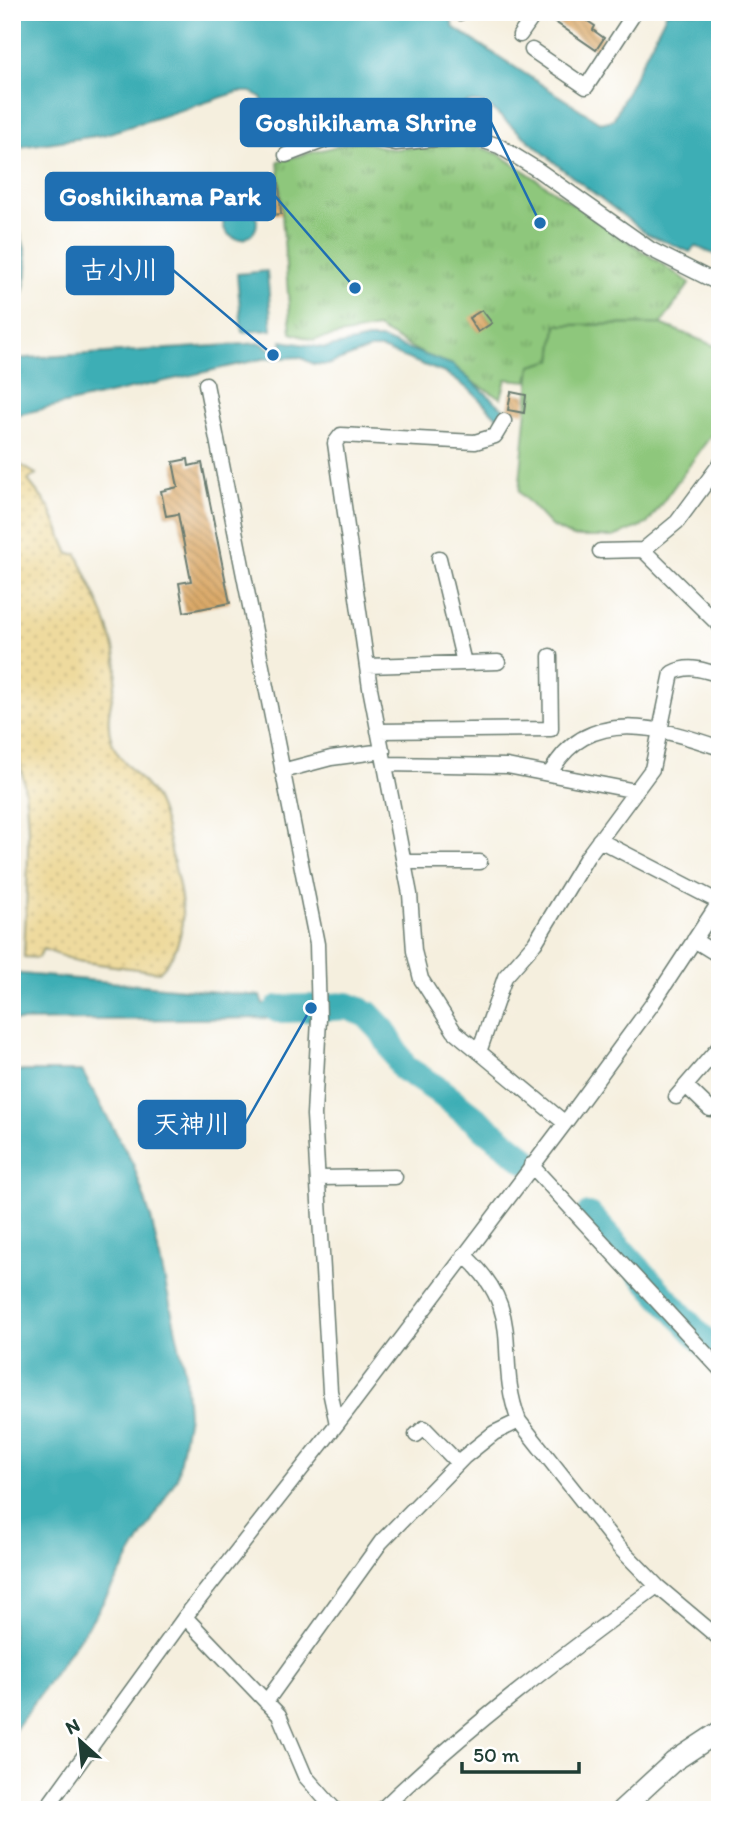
<svg xmlns="http://www.w3.org/2000/svg" width="732" height="1822" font-family="Itim,'Klee One',sans-serif">
	<style>
		.grass { fill: #8ec77b; stroke: #568258; stroke-width: 2 }
		.sand { fill: url(#sand-dots); stroke: #868c69; stroke-width: 2 }
		.park { fill: url(#park-tufts); stroke: #568258; stroke-width: 2 }
		.water { fill: #3daeb5; stroke: #2e7674; stroke-width: 2 }
		.lines { fill: none; stroke-linecap: round; stroke-linejoin: round }
		.river { stroke: #3daeb5; stroke-width: 28 }
		.building { fill: url(#building-back-hatch) }
		.minor-casing { stroke: #6a7b70; stroke-width: 17 }
		.tertiary-casing { stroke: #6a7b70; stroke-width: 22 }
		.minor { stroke: #fff; stroke-width: 14 }
		.tertiary { stroke: #fff; stroke-width: 19 }
		.leader { fill: none; stroke: #1f6fb2; stroke-width: 2.5 }
		.callout-dot { fill: #1f6fb2; stroke: #fff; stroke-width: 2.5 }
		.callout { fill: #1f6fb2; stroke: #1f6fb2; stroke-width: 2.5 }
		.callout-label { font-size: 26px; text-anchor: middle; font-weight: bold; fill: #fff }
	</style>
	<defs>
		<pattern id="sand-dots" width="8" height="8" patternUnits="userSpaceOnUse" patternTransform="scale(1.75)"><rect width="8" height="8" fill="#eeda9e"/><path d="M2 2h.1M6 6h.1" fill="none" stroke="#ccbc89" stroke-width="1.8" stroke-linecap="round"/></pattern>
		<pattern id="park-tufts" width="24" height="20" patternUnits="userSpaceOnUse" patternTransform="scale(1.75)"><rect width="24" height="20" fill="#8ec77b"/><path d="M3 7l-1-3M5 7V3M7 7l1-3M15 17l-1-3M17 17v-4M19 17l1-3" fill="none" stroke="#73a366"/></pattern>
		<pattern id="building-back-hatch" width="6" height="6" patternUnits="userSpaceOnUse" patternTransform="scale(1.75)"><rect width="6" height="6" fill="#dba967"/><path d="M-1 5l2 2M0 0l6 6M5-1l2 2" fill="none" stroke="#b18b56"/></pattern>
	</defs>
	<rect width="100%" height="100%" fill="#fff"/>
	<filter id="ink" filterUnits="userSpaceOnUse"><feTurbulence type="fractalNoise" baseFrequency=".0143" numOctaves="2"/><feDisplacementMap in="SourceGraphic" scale="14" xChannelSelector="R" yChannelSelector="G"/><feConvolveMatrix kernelMatrix="1 2 1 2 8 2 1 2 1" color-interpolation-filters="sRGB"/></filter>
	<filter id="wash" filterUnits="userSpaceOnUse"><feTurbulence type="fractalNoise" baseFrequency=".00686" numOctaves="4" result="noise"/><feDisplacementMap in="SourceGraphic" scale="28" xChannelSelector="R" yChannelSelector="G"/><feGaussianBlur stdDeviation="1.57" result="paint"/><feColorMatrix in="noise" values="0 0 0 0 0 0 0 0 0 0 0 0 0 0 0 0 0 1.4 0 .05"/><feComposite in="paint" operator="in"/></filter>
	<g filter="url(#wash)">
		<rect width="100%" height="100%" fill="#f5efde"/>
		<path class="grass" d="M661,324l59,24v75l-73,101 -34,13h-40l-22,-11 -32,-34 12,-126 21,-6 4,-35z"/>
		<path class="sand" d="M12,460l24,14 -8,6 21,27 20,47h8c14,33 33,68 39,104 5,30 -15,51 -4,84 8,22 30,35 42,54 9,15 12,34 16,51 10,43 26,89 -11,125l-83,-11 -33,-12 -5,9 -14,-1c2,-74 13,-152 -12,-223z"/>
		<path class="park" d="M357,141l36,8 78,-5 28,10 191,129 -29,41 -105,1 -4,35 -21,6 -3,15 -22,-2 -5,19 -124,-70 -64,12 -22,-7 -13,-172z"/>
		<path class="water" d="M12,12h437l4,15 148,96 12,-3 54,-108h53v245l-25,-11 -5,6 -43,-18 -86,-66 -75,-64c-31,-11 -36,21 -67,24 -25,2 -36,-17 -56,-18 -30,-1 -63,7 -93,11l-9,-24 -10,-5h-13l-135,43 -91,13z
			M223 222a17 17 0 1 1 34 0a17 17 0 1 1-34 0Z
			M12,214c24,52 16,61 0,113z
			M267,271l5,59 -30,2 -5,-58z
			M368,339h13l72,26 53,46 -6,9 -29,-29 -24,-17 -65,-25h-12l-43,16 -14,-1 -13,-7 -38,2 -250,57v-57l249,-16 12,8 10,-2 -1,-8 43,7z
			M12,973l248,23 3,8h16v14l-267,3z
			M12,1071h70l51,93 18,54 34,154 3,43 -11,63 -81,136 -84,120z"/>
		<g class="lines">
			<path class="river" d="M330,1007l17,-1 20,8 16,17 21,37 34,22 89,71
				M278,1009l33,-1
				M589,1216l131,143"/>
		</g>
		<g id="blocks">
			<path class="building" d="M546,12h28l21,14 -2,4 11,8 -8,12 -51,-35z
				M279,183l2,31 -11,1 -3,-31z
				M482,310l10,13 -14,9 -9,-14z
				M511,392l15,3 -2,18 -16,-3z
				M188,459l1,7 13,-3 28,140 -46,9 -5,-29 12,-2 -13,-67 -12,2 -5,-25 17,-4 -5,-25z"/>
		</g>
	</g>
	<g filter="url(#ink)">
		<use href="#blocks" fill-opacity="0" stroke="#6a7b70" stroke-width="2"/>
		<g class="lines">
			<defs>
				<path id="minor" d="M460,13v-1
					M520,35l16,-23
					M532,50l54,37 49,-75
					M286,155l42,-16 32,-4 36,8 58,-6 21,1 24,8 39,24 112,79 70,35
					M206,384l111,560 2,75 -5,96 16,276 7,33
					M504,421l-9,15 -20,6 -134,-7 -6,8 35,245 40,206 4,57 7,28 33,52 111,92
					M643,550l34,-28 43,-58
					M600,551l43,-1 77,76
					M439,558l25,105
					M367,666l131,-4
					M378,731l173,-2 -1,-73
					M385,764l122,2 129,25
					M282,771l49,-13 52,-7
					M551,772c36,-67 112,-44 169,-24
					M599,840l120,62
					M404,862h76
					M694,940l26,16
					M479,1052l26,-75 30,-34 52,-86 65,-88 20,-96c17,-9 31,-3 48,2
					M686,1086l24,23
					M676,1097l44,-51
					M531,1165l189,204
					M318,1178l77,-1
					M464,1255c65,58 29,99 55,166l99,125 39,40 63,53
					M416,1435l8,-7 34,35
					M185,1617l94,98 26,61 30,34
					M266,1702l115,-160 83,-85 30,-24 25,-12
					M45,1810l140,-193 152,-193 228,-301 88,-120 67,-102
					M381,1810c86,-83 180,-153 276,-224"/>
				<path id="tertiary" d="M621,1810l52,-48 47,-31"/>
			</defs>
			<use href="#minor" class="minor-casing"/>
			<use href="#tertiary" class="tertiary-casing"/>
			<use href="#minor" class="minor"/>
			<use href="#tertiary" class="tertiary"/>
		</g>
	</g>
	<path class="leader" d="M540 223L491 122M355 288L275 196M273 355L173 270M311 1008L245 1124"/>
	<g class="callout-dot">
		<circle cx="540" cy="223" r="7"/>
		<circle cx="355" cy="288" r="7"/>
		<circle cx="273" cy="355" r="7"/>
		<circle cx="311" cy="1008" r="7"/>
	</g>
	<g class="callout">
		<rect x="241" y="99" width="250" height="47" rx="7"/>
		<rect x="46" y="173" width="229" height="47" rx="7"/>
		<rect x="67" y="247" width="106" height="47" rx="7"/>
		<rect x="139" y="1101" width="106" height="47" rx="7"/>
	</g>
	<g class="callout-label">
		<text x="366" y="131">Goshikihama Shrine</text>
		<text x="160" y="205">Goshikihama Park</text>
		<text x="120" y="279">古小川</text>
		<text x="192" y="1133">天神川</text>
	</g>
	<rect width="732" height="1822" fill="none" stroke="#fff" stroke-width="42"/>
	<g transform="translate(80 1741) rotate(333)" stroke="#ffffff" stroke-width="5" paint-order="stroke">
	<path d="M0-5L12 26L0 18L-12 26Z" fill="#1f3d34"/>
	<text y="-10" font-size="19" font-weight="bold" text-anchor="middle" fill="#1f3d34">N</text>
	</g>
	<path d="M462 1762v10h117v-10" fill="none" stroke="#1f3d34" stroke-width="3.5"/>
	<text x="473" y="1762" font-size="21" fill="#1f3d34" stroke="#ffffff" stroke-width="5" paint-order="stroke">50 m</text>
</svg>
